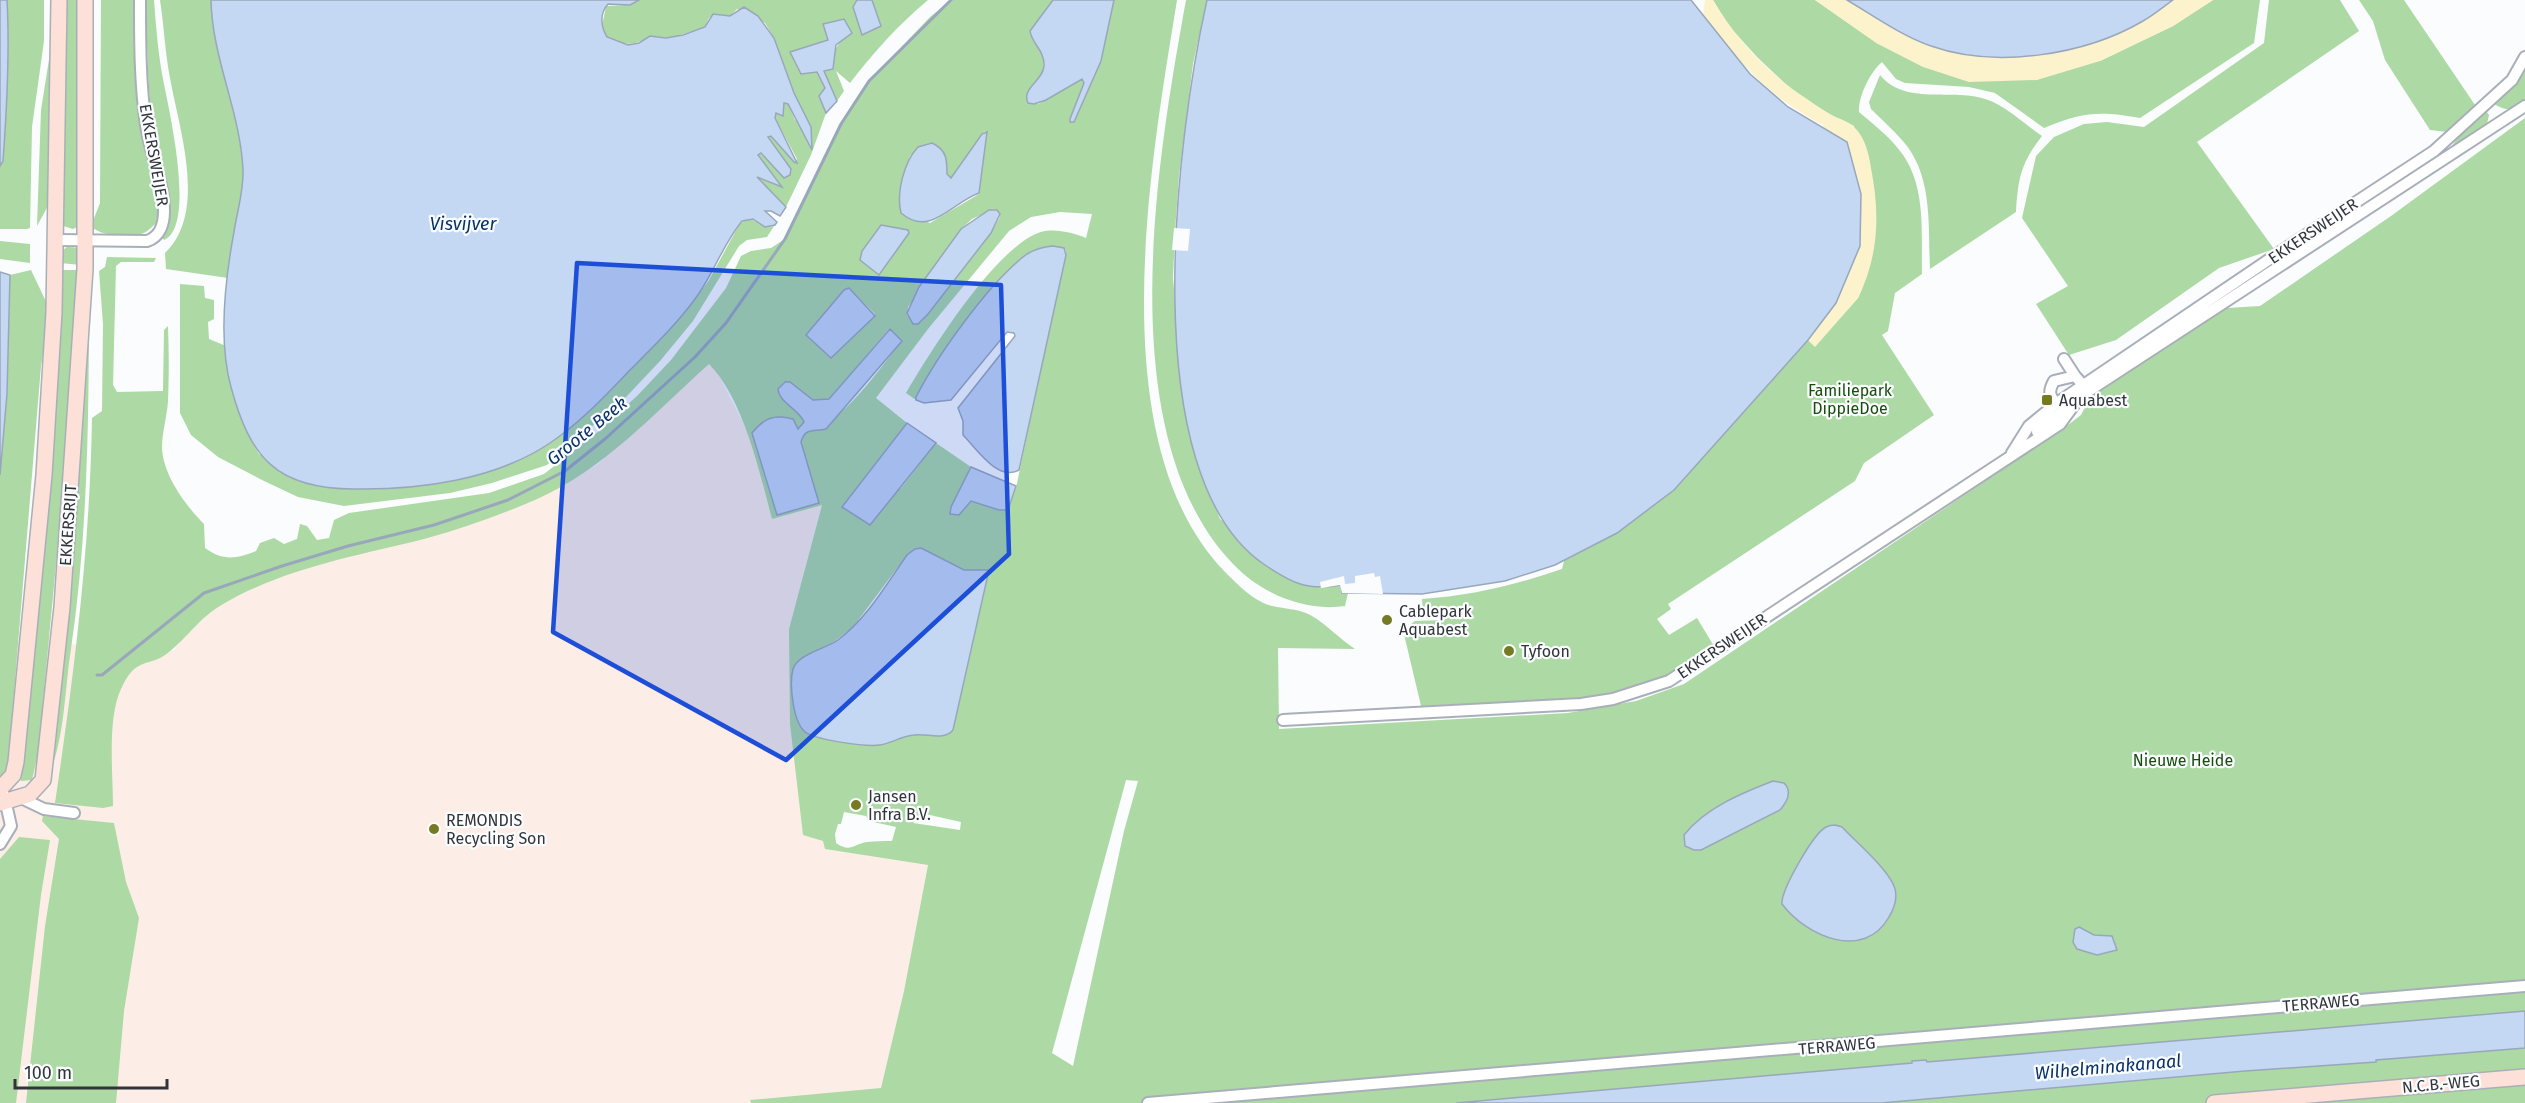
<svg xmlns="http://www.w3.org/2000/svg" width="2525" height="1103" font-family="'Fira Sans',sans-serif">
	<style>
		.industrial { fill: #fceee7 }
		.green { fill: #acd9a4; fill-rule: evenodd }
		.sand { fill: #fcf2cc }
		.water { fill: #c5d8f3; stroke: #99a7bb; stroke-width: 1.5 }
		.pier { fill: #fafcfe }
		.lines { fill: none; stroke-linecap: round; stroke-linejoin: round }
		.stream { stroke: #99a7bb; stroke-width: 3 }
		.street-casing { stroke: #a9afb9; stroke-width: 14 }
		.secondary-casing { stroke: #a9afb9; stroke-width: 18 }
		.street { stroke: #fff; stroke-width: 10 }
		.secondary { stroke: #fde0d7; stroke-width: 15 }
		.marked { fill: #1d4ed8; fill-opacity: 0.2; stroke: #1d4ed8; stroke-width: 4.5; stroke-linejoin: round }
		.poi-dot { fill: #767a23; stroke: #fafcfe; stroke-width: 2 }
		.labels { text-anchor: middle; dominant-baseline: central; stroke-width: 4.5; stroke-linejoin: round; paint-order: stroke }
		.street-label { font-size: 16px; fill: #313438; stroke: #fafcfe }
		.park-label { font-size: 16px; fill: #174c0c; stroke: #fafcfe }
		.poi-label { font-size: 16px; fill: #313438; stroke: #fafcfe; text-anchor: start }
		.water-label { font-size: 18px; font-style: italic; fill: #07316a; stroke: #fafcfe }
	</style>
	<rect width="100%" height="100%" fill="#fafcfe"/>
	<path class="industrial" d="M708,363l9,9 32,63 23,84 50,-15 -33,125 37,220 102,16 -24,126 -26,112h-878v-463l174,10 51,-69 371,-115z"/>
	<path class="green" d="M7,0h37v41l-12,86 -2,101 -3,1h-27v-63l3,-5 4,-60z
		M64,0h16l-1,226 -6,3 -13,-4z
		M101,0h32c1,47 6,95 12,142 3,26 17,54 11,81 -3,3 -8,8 -12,10 -13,5 -43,4 -53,-7l9,-23z
		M147,0h7c2,26 4,53 9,79 5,27 34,147 1,161l-2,-3c10,-36 -4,-68 -9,-104 -5,-44 -7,-89 -6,-133z
		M160,0h51c1,58 28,111 32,168 2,35 -11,75 -15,110l-62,-9 -1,-16c43,-41 14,-124 5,-175 -5,-26 -6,-52 -10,-78z
		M639,0h218l-4,7 9,28 18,-9 -8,-26h56c-30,25 -54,52 -78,83l-14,-12 8,20 -7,10 -14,-30 10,-2v-16l10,-16 -4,-17 -6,2 -8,9 3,9 -38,12 11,22 16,-3 8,17 -6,8 7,17 -15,42 -25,52 -28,-29 2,-2 19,6 -21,-27 2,-2 8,7 23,9 -23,-32 3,-1 23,26 3,-3 -22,-41 1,-5 6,3 2,-13h4l7,17 16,7 -17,-34 -20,-55 -9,-15 -28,-14 -7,7 -15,-2 -6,4 -4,9 -34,11 -21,-2c-15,10 -26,10 -43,2l-5,-12 4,-20 18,-1z
		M951,0h102l-7,11 -8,36 6,12 -1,14 -16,19 11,12 44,-25 2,4 -13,39 3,-1 27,-60 13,-61h63c-26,162 -78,442 48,572 13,13 30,30 47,34 13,3 29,3 40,10 15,9 28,23 43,33l-77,-1 1,81 289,-16 68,-12 48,-17 380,-256 17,-13 12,-23 134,-84 33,-2 131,-90 134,-98v985h-1774l-1,-3 131,-12 23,-97 24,-126 -103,-16 -2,-8 -20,-6 -13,-111 -1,-95 33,-124 -50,14c-13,-48 -28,-119 -63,-155 -55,49 -105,106 -174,136 -35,15 -73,29 -111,39 -68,17 -139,29 -201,65 -24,14 -34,32 -54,48 -20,17 -32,2 -48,37 -14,30 -8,84 -8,117l-10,2 -48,-5c19,-128 35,-255 37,-385l10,-7 1,-87 -4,-53 6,-4 2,-10 49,1 -2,4h-33l-5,4 -3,119 4,7 46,-1 1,-61 4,-4c1,25 1,51 0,75 -1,16 -6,31 -6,47 1,27 24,58 42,76l1,24c18,13 31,11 51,3l4,-8 14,-5 10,6 13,-5 3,-15 7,2 10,14 12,-2 5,-18 15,-7 140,-20 55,-19 55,-43 39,-36 33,-35 55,-72 15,-32 10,-5 20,-3 14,-9 56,-115 28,-43 61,-64zM985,131l-6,63 -49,29 -30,-11 1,-19 9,-37 22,-13c15,7 15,17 15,31l4,4zM994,209l6,8 -9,16 -63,81 -21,2 1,-9 53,-78 11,-10zM1060,212l32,2 -6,24c-12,-5 -31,-10 -45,-6 -45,14 -111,120 -135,161l10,7c6,-27 85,-129 109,-144 10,-6 30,-5 41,-6l-50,238 -17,22 -28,-9 -9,11 -11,3 -1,-3 21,-45 -35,-24 -35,45 -55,22 -2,-6 63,-81 -31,-25 52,-69 81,-98 22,-14zM849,288l26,26 -32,33 -15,9 -22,-21 38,-45zM889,329l13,12c-18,22 -64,88 -91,88l-8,6 -2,7 -49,-9c13,-17 21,-15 40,-14l6,10 5,-5v-5l-25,-30 6,-7h6l23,18 16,-1zM921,549l43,21h25l-36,160 -37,4 -44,12 -35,-5 -39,-22c-4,-17 -10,-42 0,-58l37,-20 18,-14 54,-72 8,-6zM1126,780l12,1 -14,50 -51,235 -21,-13zM844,812l22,4 3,5 27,6 -4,14c-8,0 -17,0 -25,1 -13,2 -17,11 -31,1l-1,-9 3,-10h3zM921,813l40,9 -1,8 -47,-7z
		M1186,0h21l-14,64 -14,112 -4,55 -2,47 11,125 9,44 27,72 101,69 20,-3 7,8 -3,13c-40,6 -83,-12 -111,-41 -125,-129 -77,-404 -48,-565z
		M1713,0h102l63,44 222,17 73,-35 40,-26h47l-6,43 -114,75c-41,-7 -57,-6 -96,10l-49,-35 -26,-6 -64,-4 -9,-4 -14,-17c-12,10 -24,35 -23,50 14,12 30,24 41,39 27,34 21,82 22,123l-27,19 -7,38 -6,4 52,80 -70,48 -9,18 -187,123 3,5 -14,10 12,16 28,-17 18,30c-12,9 -25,19 -38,26 -68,35 -179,31 -255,36l-19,-80 12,-9 29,-1v-8l-21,1 -1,-14c49,-3 93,-14 140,-30l2,-8 53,-28 57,-43 134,-150 7,6 43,-48 4,-9 -8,-163 -23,-11 -39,-25 -34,-32 -30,-33z
		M2269,0h71l19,31 -162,111 77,107 -55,19 -103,72 -47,15 -33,-51 32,-18 -46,-68 14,-62 18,-19 30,-13 23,-2 37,5 120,-84z
		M2359,0h45l71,105 -27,27 -18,-2 -45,-70 -12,-39z
		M51,47l-2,157 -12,22 4,-116z
		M2525,68v32c-13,10 -17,12 -31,4l21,-19z
		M1880,75c27,33 77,10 113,27 17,8 33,23 49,34 -21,27 -24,42 -26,76l-86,57c-2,-41 3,-88 -23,-123 -10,-13 -24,-25 -36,-37l-2,-7z
		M2486,111l3,4 -2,9 -37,25 15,-22z
		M746,219c11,0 17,9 28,7l-7,11 -20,3 -8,6 -46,75 -33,40 -34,36 -79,68 -55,18 -42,10 -106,13 -46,-9 -36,-17 -44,-23 -27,-22 -11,-22v-129l24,2 1,12 9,2v19l-6,3 1,17 17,7 6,45 12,35 15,28 87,35 66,-2 77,-16 42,-17 20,-12 57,-49 85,-91 16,-22 30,-55z
		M0,241l30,3v19l-30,-4z
		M67,247l15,1 -1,17 -21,-2 3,-13z
		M31,270l19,40 -9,56 -32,387 -3,17 -6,7v-302l7,-81 3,-119z
		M59,270h22l-5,26 -18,248 -20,209 -6,27 -11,1 -1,-8z
		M89,274c0,125 0,252 -18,375 -6,38 -6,82 -19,118z
		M43,816l71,7 12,59 13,36 -15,93 -8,92h-90l19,-177 14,-87 -17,-18z
		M19,837l31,3 -9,55 -25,208h-16v-244z"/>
	<path class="sand" d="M1705,0h8c23,39 55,74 94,99 7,5 15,11 23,15 8,5 17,6 24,13 11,10 15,27 17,41 9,46 8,87 -13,130l-43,49 -7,-7 28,-37 11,-24 -24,-154c-59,-31 -80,-60 -120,-110z
		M1815,0h32l84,46 212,-24 30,-22h40l-40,26 -73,35 -63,19 -68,2 -46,-15 -45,-23z"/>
	<path class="water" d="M0,0h7c3,54 0,107 -4,161l-3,5z
		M211,0h428l-9,5 -22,-1c-9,10 -7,23 -1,33l21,8 11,-2 11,-7 16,2 17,-3 22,-8 8,-13 17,2 14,-9 14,9 16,22 20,55 17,34 1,23 -24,-46 -4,-1 -1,13 -7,-3 -1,5 22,45 -3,-1 -23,-26 -3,1 23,32 -1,6 -6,3 -23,-25 -3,2 24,32 -25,-10 29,30 -6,9 -9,-5h-6l12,11 -2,3 -10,2 -12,-8 -11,2c-19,23 -29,54 -47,78 -19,26 -43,49 -65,71 -25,26 -50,53 -80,73 -55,37 -131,47 -196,46 -77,0 -104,-31 -123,-102 -13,-47 -6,-107 3,-155 3,-21 10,-41 9,-63 -3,-58 -31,-111 -32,-169z
		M857,0h15l9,26 -19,9 -9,-28z
		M1053,0h61l-13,61 -27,61h-4v-3l14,-36 -2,-4 -36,21 -12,4 -6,-1c-7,-15 15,-22 16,-37 1,-15 -12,-22 -14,-35z
		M1207,0h484l59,74 38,33 59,35 14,52 -1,52 -24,57 -28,37 -134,150 -57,43 -62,32 -50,16 -83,13 -80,-1 -1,-8c-34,6 -49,-2 -76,-20 -133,-89 -88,-431 -58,-565z
		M1847,0h326c-10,7 -19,15 -30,21 -58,34 -147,48 -212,25 -29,-10 -57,-30 -84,-46z
		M844,19l8,14 -16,12 -3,24 -9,2 13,30 -11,12 -7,-17 6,-8 -8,-16 -16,2 -11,-22 38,-12 -5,-16z
		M987,132l-8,61c-28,10 -49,45 -78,20 -5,-20 3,-51 17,-66l14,-4c15,7 15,17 15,31l4,4 31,-44z
		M989,210h8l3,4 -9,19 -63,81 -10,10h-5l-6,-11 12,-26 42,-58z
		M881,225l27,5 1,3 -30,42 -19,-15 2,-9z
		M1053,246l11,2 2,7 -47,215c-21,12 -42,-21 -56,-35v-14l-5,-13 57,-72 -1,-3 -7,-1 -56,68 -27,3 -8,-3v-3c21,-41 74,-116 111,-143 8,-5 16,-7 26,-8z
		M0,272l10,3 -3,119 -7,81z
		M849,288l26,28 -44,42 -25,-23 38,-45z
		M890,329l12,12 -76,88c-12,3 -21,-2 -25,13l18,61 -42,12 -25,-82c12,-15 22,-19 41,-14l5,10 6,-7c-5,-13 -25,-19 -26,-33l7,-7h5l23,18 16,-1z
		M907,423l29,20 -66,82 -28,-18z
		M971,467l45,19 -8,24h-9l-28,-9 -12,14 -9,-1 1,-7z
		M921,548l43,22h25l-36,160c-9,11 -26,3 -39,5 -12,1 -22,8 -34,10 -13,2 -67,-5 -76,-14 -11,-11 -15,-47 -11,-62 5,-15 32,-20 45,-29 29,-22 48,-55 69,-85l8,-6z
		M1773,781l11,2c9,9 3,19 -4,27l-79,40h-7l-9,-4 -1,-11c21,-27 58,-42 89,-54z
		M1835,825l7,2c15,16 44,40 52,59 4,10 1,21 -5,31 -25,44 -82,20 -107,-13 -1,-14 31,-70 44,-77 2,-1 7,-2 9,-2z
		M2079,927l15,8 18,1 5,14 -20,5 -20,-6 -4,-7 2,-13z
		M2525,1011v37l-149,12v2l-131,9 -364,32h-425l456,-40v-2l14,-1 1,2z"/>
	<path class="pier" d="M1174,228l16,1 -2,22 -16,-1z
		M1374,573l1,4 5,-1 3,18 -41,-1 -2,-8 -19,3 -1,-6 24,-6 1,8 10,-1v-7z"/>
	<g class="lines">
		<path class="stream" d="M97,675h5l102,-82 78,-27 66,-20 86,-21 74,-25 57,-29 40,-32 90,-82 31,-34 59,-84 56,-115 28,-43 82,-81"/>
		<defs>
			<path id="street" d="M57,240l90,1c13,-4 17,-17 17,-30 0,-29 -14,-57 -18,-86 -6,-41 -6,-84 -6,-125
				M2064,359l11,17
				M2083,385l-8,-9 -21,5c-5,9 -6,15 3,22l235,-159 142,-93 78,-71 13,-23
				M2037,432l50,-40 438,-286
				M2012,453l17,-27 28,-23 6,1
				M1283,720l298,-16 32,-5 56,-18 391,-257 19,-26
				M19,797l25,12 30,4
				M0,844l11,-18 -7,-31
				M1148,1103l1377,-117"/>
			<path id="secondary" d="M0,789l13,-14 3,-13 28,-287 10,-163 5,-312
				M0,803l30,-9 13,-14 19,-173 23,-338v-269
				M2214,1103l311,-26"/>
		</defs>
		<use href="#street" class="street-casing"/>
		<use href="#secondary" class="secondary-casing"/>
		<use href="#street" class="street"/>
		<use href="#secondary" class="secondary"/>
	</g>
	<path class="marked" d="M577,263l424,22 8,269 -223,206 -233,-128z"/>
	<g class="poi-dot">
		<rect x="2041" y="394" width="12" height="12" rx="3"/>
		<circle cx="1387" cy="620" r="6"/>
		<circle cx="1509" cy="651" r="6"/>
		<circle cx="856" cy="805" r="6"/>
		<circle cx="434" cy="829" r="6"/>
	</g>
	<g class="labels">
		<g class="street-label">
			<text transform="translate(154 155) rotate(80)">EKKERSWEIJER</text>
			<text transform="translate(2313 231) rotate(-34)">EKKERSWEIJER</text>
			<text transform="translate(68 525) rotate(-86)">EKKERSRIJT</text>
			<text transform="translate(1722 646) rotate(-34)">EKKERSWEIJER</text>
			<text transform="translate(2321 1003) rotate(-5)">TERRAWEG</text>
			<text transform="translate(1837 1046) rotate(-5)">TERRAWEG</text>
			<text transform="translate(2441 1084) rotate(-5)">N.C.B.-WEG</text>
		</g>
		<g class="park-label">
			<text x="1850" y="390">Familiepark<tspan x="1850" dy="18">DippieDoe</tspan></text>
			<text x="2183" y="760">Nieuwe Heide</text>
		</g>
		<g class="poi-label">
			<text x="2059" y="400">Aquabest</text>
			<text x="1399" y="611">Cablepark<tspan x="1399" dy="18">Aquabest</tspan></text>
			<text x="1521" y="651">Tyfoon</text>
			<text x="868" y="796">Jansen<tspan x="868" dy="18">Infra B.V.</tspan></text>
			<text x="446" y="820">REMONDIS<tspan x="446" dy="18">Recycling Son</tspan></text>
		</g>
		<g class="water-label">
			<text x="463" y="224">Visvijver</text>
			<text transform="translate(587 431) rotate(-39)">Groote Beek</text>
			<text transform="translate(2108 1067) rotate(-5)">Wilhelminakanaal</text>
		</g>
	</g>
	<path d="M15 1079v9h152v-9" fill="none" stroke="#313438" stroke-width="3"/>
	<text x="24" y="1079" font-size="18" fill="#313438" stroke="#fafcfe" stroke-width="4.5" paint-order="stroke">100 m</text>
</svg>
